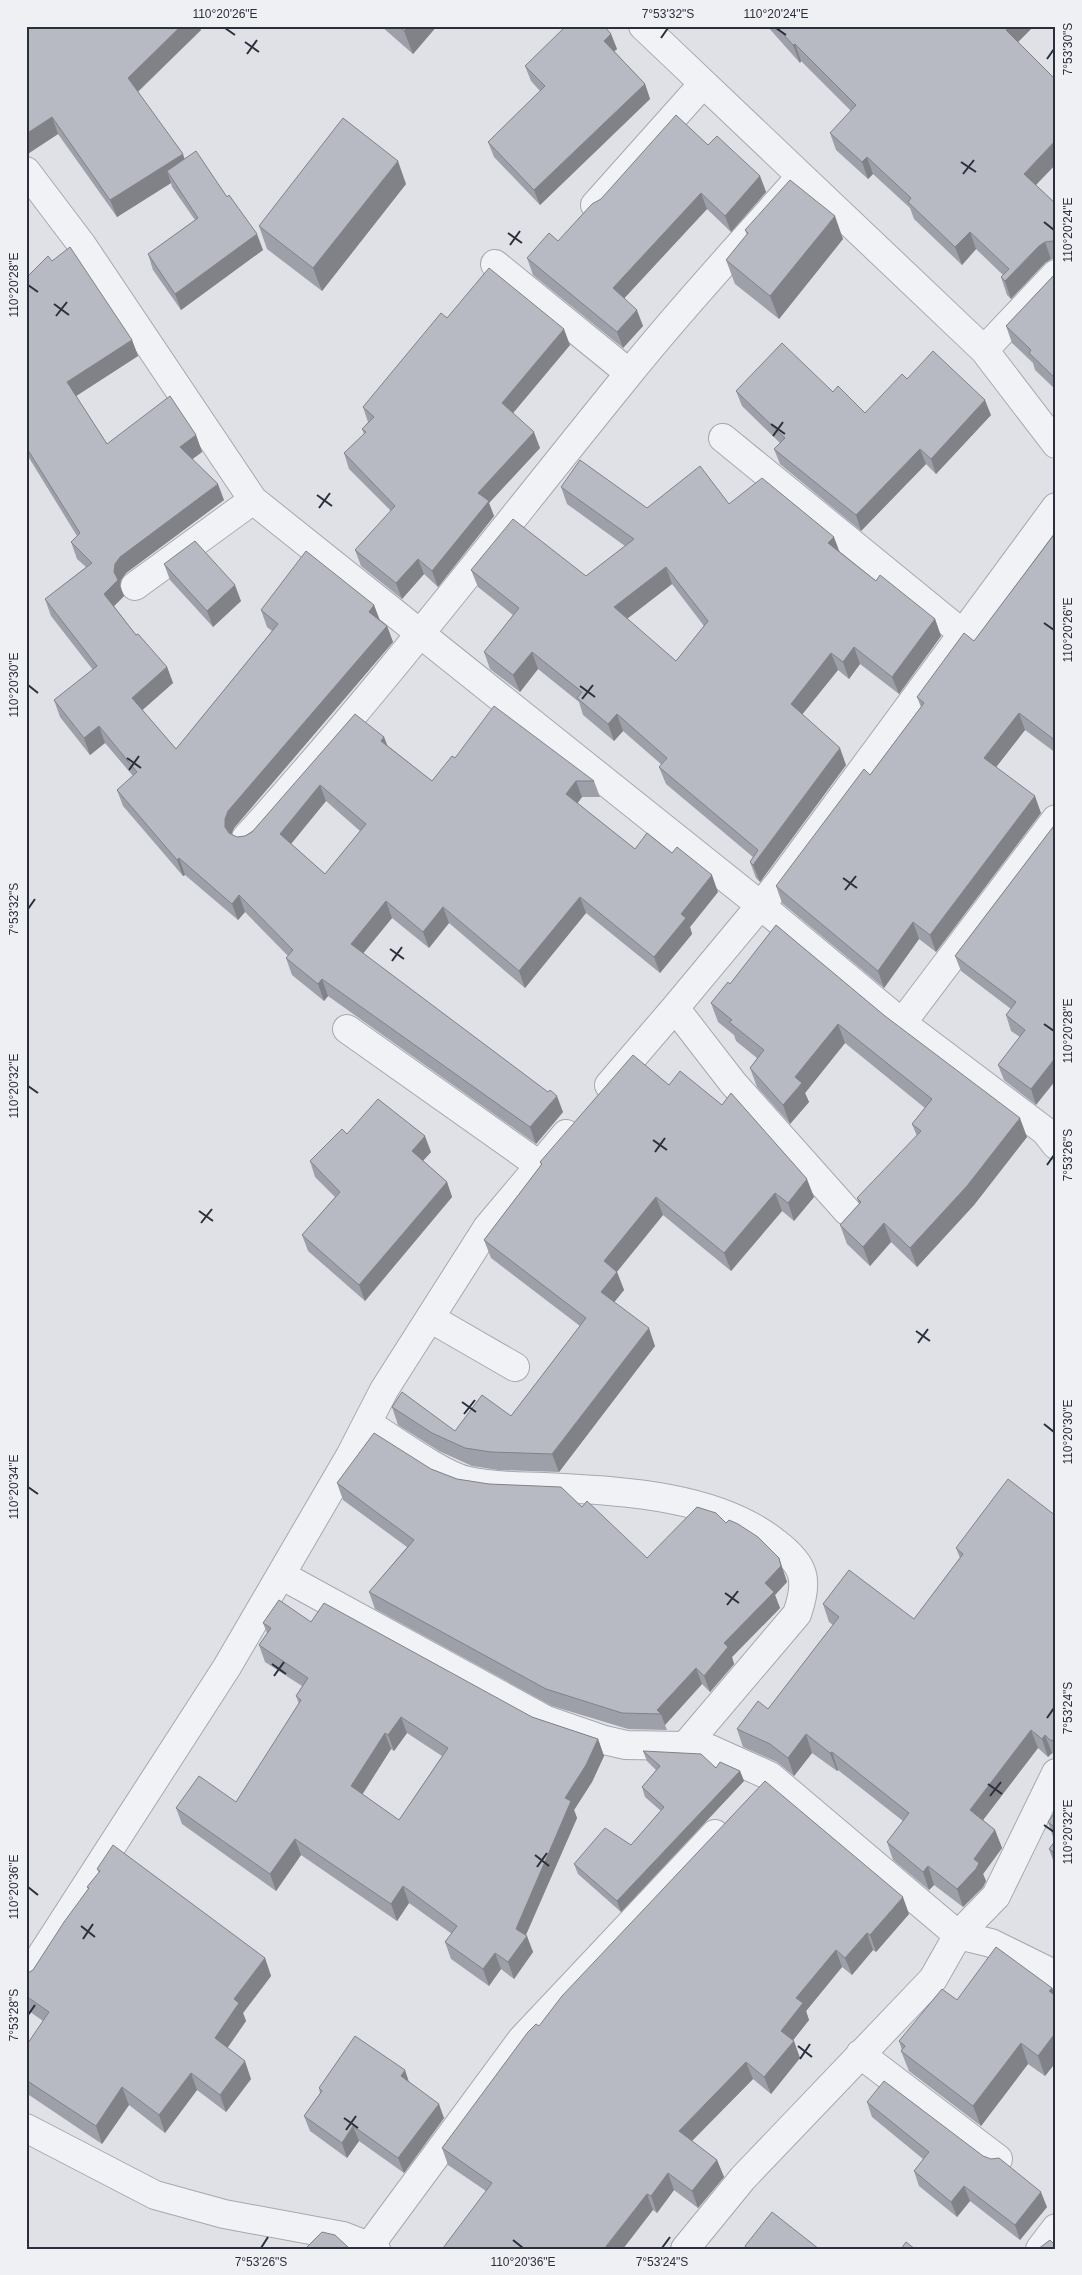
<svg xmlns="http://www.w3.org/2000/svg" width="1082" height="2275" font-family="Helvetica,sans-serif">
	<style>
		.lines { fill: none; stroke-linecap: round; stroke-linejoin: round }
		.minor-casing { stroke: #a5a8b0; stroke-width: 30 }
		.minor { stroke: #f1f2f5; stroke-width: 28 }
		.wall { fill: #9da0a8; fill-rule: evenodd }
		.shaded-wall { fill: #808288 }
		.building { fill: #b7bac3; stroke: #808288; fill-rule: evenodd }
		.ticks { fill: none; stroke: #2a2f3c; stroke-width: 2 }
		.neatline { fill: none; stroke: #2a2f3c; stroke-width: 2 }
		.ticks-label { font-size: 12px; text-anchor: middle; fill: #2a2f3c }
	</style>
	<rect width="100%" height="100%" fill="#dfe1e7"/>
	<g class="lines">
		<defs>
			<path id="minor" d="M643,26l341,324 72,94
				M26,171l56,74 171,255 507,405 142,118 143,108 11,14
				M595,205l107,-120
				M495,264l134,109
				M984,350l72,-76
				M723,438l239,195
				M135,586l118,-86
				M246,838c134,-148 255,-307 381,-462 55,-69 116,-134 174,-200
				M675,1008l58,75 114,128
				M902,1023l154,-204
				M347,1029l192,136
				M609,1085l66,-77 104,-125 277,-376
				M430,1318l85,49
				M367,1423c26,16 74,52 101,58 25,6 51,5 76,6 74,4 172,7 232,56 29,22 33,37 21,71l-112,132
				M281,1575l265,145 58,20 22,5 59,1 25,3 60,27 188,159 33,8 65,32
				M26,1979l201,-312 123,-211 34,-66 103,-162 79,-94
				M860,2054l138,105
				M26,2128l129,67 69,19 119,22 33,13
				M370,2245l152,-206 193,-205
				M685,2249l58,-71 190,-199 25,-44 38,-39 60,-123
				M1040,2249l16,-21"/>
		</defs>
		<use href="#minor" class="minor-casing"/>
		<use href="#minor" class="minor"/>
	</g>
	<path class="wall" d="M26,26l175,4 -63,62 46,67 79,91 -82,60 -28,-40 -5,-16 47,-34 -23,-33 -1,-4 -54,34 -59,-83 -32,21z
		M381,26h56l-24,28z
		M767,26h267l-16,16 38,38v84l-20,21 20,19v55h-5l-6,4 -34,36 -4,-4 -6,-18 2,-2 -27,-26 -14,16 -48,-46 -4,-11 -37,-34 -5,5 -32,-29 -6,-17 21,-22 -50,-50 -1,2z
		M611,34l6,15 -3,2 31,33 5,15 -110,106 -46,-48 -6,-15 52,-51 -9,-10 -6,-15z
		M708,145l52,31 6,16 -35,40 -24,-23 -83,89 19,28 -20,22 -90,-73 -6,-17 31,-17z
		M406,184l-84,107 -55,-42 -8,-23z
		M745,230l98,9 -64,80 -44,-35 -9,-24 21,-25z
		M1056,273v117l-21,-20 -2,-7 -21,-20 -6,-17z
		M26,278l106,62 6,16 -62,40 31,48 89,-9 6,17 -10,7 32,41 -98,73 -5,7 -1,6 4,10 -10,10 22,29 31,32 6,16 -31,27 34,39 96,-118 -5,-4 -6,-17 113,-5 6,15 7,6 6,16 -159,186 -3,6 6,3 8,-1 139,-99 3,8 45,36 23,-23 139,23 6,16h-18l-5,6 58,46 83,43 -28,35 2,7 -32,39 -74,-60 -61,75 -76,-65 -20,25 -37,-30 -29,35 200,159 -27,32 -208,-148 -4,5 -32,-26 -6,-17 2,-2 -43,-44 -7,8 -53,-45 -2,1 -60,-70 -6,-16 16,-14 -28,-33 -15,12 -30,-38 -6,-17 39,-30 -42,-54 -6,-17 41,-32 -9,-8 -6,-17 6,-6 -51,-83zM326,801l34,30 -35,43 -34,-30z
		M447,318l123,27 -57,68 27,35 -51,55 5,13 -56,71 -14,-13 -22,25 -41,-33 -6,-16 36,-39 -42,-42 -5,-16 20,-19 -2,-5 6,-7 -5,-15z
		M907,379l84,36 -55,59 -10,-10 -65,67 -81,-67 -6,-15 6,-6 -38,-37 -6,-15 97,1 32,21z
		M561,487l86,21 82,-4 110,48 37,29 59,38 6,17 -42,58 -39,-30 -11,15 -11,-9 -36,44 44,51 -86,117 -4,-4 -6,-16 3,-5 -87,-73 -7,-17 3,-2 -39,-34 -9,10 -31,-26 -4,-13 -41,-33 -18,23 -30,-23 -6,-17 29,-37 -35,-28 -7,-17 115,6 39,-30 -58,-42zM672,584l32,42 -28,35 -49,-42z
		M1056,532v221l-31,-23 -29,37 45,46 -105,139 -17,-13 -35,49 -102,-85 -6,-17 94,-111 51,-68 -4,-10 57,-56z
		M164,564l77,37 -28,26 -43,-47z
		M1056,823l-20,282 -32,-25 -6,-15 22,-28 -9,-6 -5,-16 5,-6 -50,-38 -6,-15z
		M776,925l251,212 -53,68 -57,62 -26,-25 -21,24 -23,-22 -7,-19 19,-21 -2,-6 60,-62 -5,-12 13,-16 -80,-65 -40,50 4,9 -19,22 -33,-37 -7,-19 7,-10 -21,-17 -2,-6 -16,-13 -7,-19 19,-19z
		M669,1085l145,112 -20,24 -12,-10 -51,60 -68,-56 -46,57 7,18 -10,12 41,44 -96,126 -61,-2 -26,-4 -33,-15 -41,-26 -6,-18 63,24 56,-15 69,-90 -89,-68 -7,-18 57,-75 -1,-3z
		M347,1134l84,18 -8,9 24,21 5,15 -87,104 -57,-50 -6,-16 33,-38 -20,-20 -5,-16z
		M431,1469l26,10 125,28 65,51 79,-35 53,35 8,24 -12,13 5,13 -48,49 2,7 -24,28 -8,-8 -37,41 2,5 -39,-1 -76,-23 -177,-97 -6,-17 38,-45 -64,-47 -6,-17z
		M1056,1516v241l-4,-4 -4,4 -10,-9 -55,72 12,10 7,18 -19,26 3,7 -3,6 -20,20 -29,-22 -5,5 -36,-30 -6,-18 16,-21 -65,-51 -1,1 -25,-18 -18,23 -17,-14 -34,-15 -6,-18 31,-20 65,-84 -4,-3 -6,-18 91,15 46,-61 -4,-10z
		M311,1622l221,95 66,22 6,17 -12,26 -18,28 3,8 -51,117 7,17 -19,27 -13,-10 -12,17 -38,-27 -6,-17 7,-8 -43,-31 -12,18 -96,-66 -25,36 -94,-67 -6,-16 60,-6 63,-98 -3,-8 6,-10 -37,-24 -6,-17 8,-12 -4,-10zM407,1733l35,23 -43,64 -37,-26 29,-45 3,2z
		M643,1751l73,17 24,3 4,10 -123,131 -43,-38 -4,-10 57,-19 30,-34 -16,-14 -3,-10 14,-17 -9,-9z
		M1056,1811v57l-7,-19 6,-8 -1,-1 -6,-18z
		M97,1869l168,89 6,18 -28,37 3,8 -19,27 24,31 -25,33 -29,-22 -32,43 -36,-28 -27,39 -76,-51v-47l17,-25 -17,-12v-35l7,-4 55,-81 -1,-2 12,-14z
		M909,1914l-33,38 -3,-2 -21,25 -10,-8 -36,44 3,9 -16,20 7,18 -29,36 -18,-15 -61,62 25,19 7,17 -26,31 -24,-18 -17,23 -4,-3 -167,-19 -38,-26 -6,-17 97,-122z
		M1052,1988l4,8v66l-11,14 -17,-12 -47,62 -72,-55 -8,-20 1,-1 -3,-9 58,-41z
		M409,2082l35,36 -40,55 -45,-32 -12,17 -37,-27 -6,-15 16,-23 -1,-5z
		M867,2102l180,105 -27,33 -50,-39 -13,16 -38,-31 -5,-15 9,-12 -51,-42z"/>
	<path class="shaded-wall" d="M181,26h18l2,4 -67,65 -6,-17z
		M408,26h29l-24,28 -9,-23z
		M1010,26h24l-21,21 -7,-17z
		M611,34l6,15 -8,7 -5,-15z
		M795,44l6,17 -1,2 -7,-18z
		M645,84l5,15 -110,106 -6,-15z
		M52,117l6,17 -32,21v-21z
		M1056,140v24l-26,27 -6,-17z
		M183,154l6,18 -22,-1 4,12 -54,34 -7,-17z
		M867,157l6,17 -5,5 -6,-17z
		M398,161l8,23 -84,107 -9,-23z
		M760,176l6,16 -35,40 -6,-16z
		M701,193l6,16 -88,95 -6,-16z
		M835,216l8,23 -64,80 -9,-23z
		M970,232l6,17 -14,16 -7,-18z
		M257,234l6,16 -82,60 -6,-16z
		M1045,242l6,17 -6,4 -34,36 -6,-18 34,-35z
		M637,310l6,16 -20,22 -6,-16z
		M564,329l6,16 -62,74 -6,-16z
		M132,340l6,16 -65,42 -6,-16z
		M985,400l6,15 -55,59 -5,-15z
		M534,432l6,16 -51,55 5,13 -56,71 -6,-16 46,-78z
		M196,435l6,17 -16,12 -6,-17z
		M920,449l6,15 -65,67 -5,-16z
		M218,484l6,16 -98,73 -5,7 -1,6 4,10 -14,14 -6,-16 10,-22 1,-8 5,-7z
		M834,537l6,16 -12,-10z
		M418,559l6,15 -22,25 -6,-16z
		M666,567l6,17 -52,40 -6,-17z
		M235,585l6,16 -28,26 -6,-16z
		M374,605l6,17 -11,-10z
		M935,619l6,17 -42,58 -7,-17z
		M387,626l6,16 -159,186 -3,7 -6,-8v-8l3,-8z
		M854,647l6,17 -11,15 -6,-17z
		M532,652l6,17 -18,23 -7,-17z
		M831,653l7,17 -41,51 -6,-17z
		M167,667l6,16 -35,31 -6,-16z
		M1019,713l6,17 -35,45 -6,-17z
		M617,714l6,17 -9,10 -6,-17z
		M99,726l6,17 -15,12 -6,-17z
		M384,737l6,16 -9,-12z
		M840,748l6,17 -86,117 -7,-17z
		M576,781l6,16 -10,14 -6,-17z
		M320,785l6,16 -40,49 -6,-16z
		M1035,796l6,17 -105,139 -6,-17z
		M179,858l6,17 -2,1 -6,-16z
		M712,875l6,17 -28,35 2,7 -32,39 -6,-16 27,-43z
		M239,895l6,17 -7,8 -6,-16z
		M580,897l6,16 -61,75 -6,-17z
		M386,901l6,17 -35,43 -6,-17z
		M443,907l6,16 -20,25 -6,-16z
		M913,922l6,17 -35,49 -6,-17z
		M322,979l6,17 -4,5 -6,-17z
		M838,1024l7,19 -40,50 4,9 -19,22 -7,-19 12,-28z
		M1056,1057v23l-20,25 -5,-16z
		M557,1096l6,16 -27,32 -6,-17z
		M1020,1118l7,19 -53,68 -57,62 -7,-19z
		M425,1136l6,16 -14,15 -5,-16z
		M807,1179l7,18 -20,24 -6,-18z
		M447,1182l5,15 -87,104 -6,-16z
		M775,1193l7,18 -51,60 -7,-18z
		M656,1197l7,18 -53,65 -6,-19z
		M884,1223l7,19 -21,24 -7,-19z
		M617,1272l7,18 -16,20 -7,-18z
		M649,1328l6,18 -96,126 -7,-18z
		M779,1558l8,24 -12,13 5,13 -48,49 2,7 -24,28 -6,-16 20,-33 41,-60z
		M696,1668l6,16 -37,41 -4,-11 -4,-4z
		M401,1717l6,16 -13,18 -6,-16z
		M1031,1730l7,18 -61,80 -7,-18z
		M385,1733l6,16 -34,54 -6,-17z
		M806,1734l6,19 -18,23 -6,-18z
		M1045,1735l7,18 -4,4 -6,-18z
		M598,1739l6,17 -12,26 -18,28 3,8 -53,121 3,-3 6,16 -19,27 -6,-17 8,-33 49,-131z
		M832,1752l6,18 -1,1 -7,-18z
		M740,1771l4,10 -123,131 -4,-11z
		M995,1830l7,18 -19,26 3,7 -3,6 -20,20 -6,-18 17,-30z
		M295,1839l6,16 -25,36 -6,-17z
		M928,1866l6,19 -5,5 -6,-18z
		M403,1886l6,17 -12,18 -6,-17z
		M903,1897l6,17 -33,38 -6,-17z
		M867,1933l6,17 -21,25 -7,-17z
		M836,1950l6,17 -36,44 3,9 -22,28 -6,-17 15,-33z
		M495,1953l6,16 -12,17 -6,-17z
		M265,1958l6,18 -28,37 3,8 -24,35 -7,-18 19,-39z
		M1052,1988l4,10 -7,-7z
		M1056,2032v30l-11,14 -7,-20z
		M794,2041l6,17 -29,36 -7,-17z
		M1021,2043l7,21 -47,62 -8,-20z
		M245,2061l6,18 -25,33 -6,-17z
		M746,2062l7,17 -68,69 -6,-17z
		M405,2070l5,15 -9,-9z
		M191,2073l6,17 -32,43 -6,-18z
		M122,2087l7,18 -27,39 -6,-18z
		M439,2104l5,14 -40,55 -6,-15z
		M353,2126l6,15 -12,17 -5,-15z
		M717,2160l7,17 -26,31 -6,-17z
		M668,2173l6,17 -17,23 -6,-17z
		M964,2186l6,15 -13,16 -6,-15z
		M1041,2192l6,15 -27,33 -5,-15z
		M647,2194l6,16 -30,39h-19z"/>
	<path class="building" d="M26,26h155l-53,52 55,76 -73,46 -58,-83 -26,17z
		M399,26h9l-4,5z
		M566,26h38l7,8 -7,7 41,43 -111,106 -46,-48 57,-56 -20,-20z
		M776,26h234l-4,4 50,50v60l-32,34 32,30v39l-3,-2 -8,1 -6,4 -34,35 -4,-4 8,-8 -39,-37 -15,15 -47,-45 3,-4 -44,-41 -5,5 -32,-29 26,-28 -61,-61 -2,1z
		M676,115l32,30 9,-9 43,40 -35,40 -24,-23 -88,95 24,22 -20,22 -90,-74 22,-25 9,8 34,-37 9,-5z
		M343,118l55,43 -85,107 -54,-42z
		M196,151l31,46 2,-2 28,39 -82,60 -27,-40 50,-36 -31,-47z
		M790,180l45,36 -65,80 -44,-36 22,-27 -3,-3z
		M70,247l62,93 -65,42 40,62 63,-48 26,39 -16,12 38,37 -98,73 -5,7 -1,8 4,8 -14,14 32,41 2,-1 29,33 -35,31 44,51 102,-125 -17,-14 45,-59 68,54 -5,7 18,14 -159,185 -3,8v8l4,6 8,4 8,-1 7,-4 103,-118 29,23 -3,4 51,40 20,-25 3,2 39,-52 100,75h-18l-10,13 69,55 12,-16 25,20 5,-6 35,28 -31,39 5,4 -32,39 -74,-60 -61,74 -76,-64 -20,25 -37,-31 -35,43 197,148 2,-2 7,6 -27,31 -208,-148 -4,5 -32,-26 7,-8 -54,-55 -7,9 -53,-46 -2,2 -60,-70 20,-18 -38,-46 -15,12 -30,-38 43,-34 -52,-67 47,-36 -21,-21 9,-9 -54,-86v-169l22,-22 4,5zM320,785l46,39 -41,50 -45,-40z
		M489,268l75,61 -62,74 32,29 -56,61 11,8 -57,70 -14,-12 -22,24 -41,-33 40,-44 -51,-53 22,-21 -4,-3 12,-12 -11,-10 78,-94 6,5z
		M1056,273v106l-27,-26 2,-3 -25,-24z
		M782,343l51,49 5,-6 27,27 37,-39 5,5 26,-28 52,49 -54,59 -11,-10 -64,66 -82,-66 11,-11 -49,-47z
		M580,460l67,48 53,-42 29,38 33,-26 72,59 -6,6 48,38 4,-6 55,44 -43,58 -38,-30 -11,15 -12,-9 -40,51 49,44 -87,117 -3,-3 8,-12 -99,-83 8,-9 -50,-44 -9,10 -31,-26 5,-6 -50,-40 -19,23 -29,-23 35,-44 -48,-38 42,-51 73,57 48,-37 -73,-52zM666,567l42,54 -32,40 -62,-54z
		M1056,532v209l-37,-28 -35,45 51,38 -105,139 -17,-13 -35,49 -102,-85 88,-117 6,6 54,-72 -7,-6 47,-64 10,8z
		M195,541l40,44 -28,26 -43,-47z
		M1056,823v234l-25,32 -33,-24 27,-35 -19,-15 10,-13 -61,-46z
		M776,925l109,91 135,102 -53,68 -57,62 -26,-25 -21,24 -23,-22 21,-23 -4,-4 64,-67 -9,-7 20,-25 -94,-75 -43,53 7,6 -19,22 -33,-37 14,-18 -35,-28 3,-2 -21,-17 17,-21 2,2z
		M633,1055l36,30 11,-14 42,34 9,-12 76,86 -19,24 -13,-10 -51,60 -68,-56 -52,64 13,11 -16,20 48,36 -97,126 -61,-2 -26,-4 -33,-15 -40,-26 10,-15 53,39 27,-36 29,21 75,-98 -102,-78 58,-76 -2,-2z
		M378,1099l47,37 -13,15 35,31 -88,103 -57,-50 38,-43 -30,-31 32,-32 5,5z
		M374,1433l57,36 26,10 32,5 72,3 21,20 5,-6 60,57 50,-51 19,6 10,10 3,-3 9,4 20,13 21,21 2,8 -16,17 9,9 -50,51 4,4 -24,29 -8,-8 -39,42 4,4 -39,-1 -76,-24 -177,-97 45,-52 -77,-57z
		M1008,1479l48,37v225l-6,-1 -5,-5 -3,4 -11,-9 -61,80 25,20 -21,29 5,4 -3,6 -19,20 -29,-23 -5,6 -36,-30 22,-29 -77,-61 -2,1 -24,-19 -18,24 -18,-14 -33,-15 21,-28 10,8 71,-92 -16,-13 26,-34 65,49 49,-65 -7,-6z
		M279,1600l32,22 13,-19 208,114 66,22 -12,26 -21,33 6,3 -55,128 11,7 -19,26 -13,-9 -12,16 -38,-27 12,-16 -54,-40 -12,18 -96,-65 -25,35 -94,-66 23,-32 37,26 65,-102 -5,-4 12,-18 -49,-33 12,-17 -8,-5zM401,1717l47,31 -49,72 -48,-34 34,-53 3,2z
		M643,1751l58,3 15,14 4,-6 20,9 -123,130 -43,-37 31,-36 26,17 33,-38 -22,-20 18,-21z
		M765,1781l138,116 -33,38 -3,-2 -22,25 -9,-8 -40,48 7,5 -22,28 13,10 -30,36 -18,-15 -67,69 38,29 -25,31 -24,-18 -17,23 -4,-2 -43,55h-160l-1,-1 49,-65 -50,-35 86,-116 8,-8 3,2 23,-30z
		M1056,1811v17l-8,-6z
		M1056,1840v14l-7,-5z
		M113,1845l152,113 -31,41 5,4 -24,35 30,23 -25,34 -29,-22 -32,42 -37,-28 -26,39 -70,-46v-34l23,-34 -23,-16v-22l7,-4 31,-48 25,-34 -2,-1 13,-16 -3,-2z
		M996,1947l56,41 -3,3 7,5v36l-18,24 -17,-13 -48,63 -72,-55 4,-5 -6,-5 43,-52 15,11z
		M355,2036l50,34 -4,6 38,28 -41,54 -45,-32 -11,17 -38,-27 18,-25 -3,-3z
		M884,2081l99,75 8,3 8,-1 42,34 -26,33 -51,-39 -13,16 -37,-31 15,-19 -62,-50z
		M772,2212l47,37h-72l-2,-3z
		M322,2232l13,3 15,14h-45z
		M1050,2240l6,6v3h-18z
		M906,2242l9,7h-14z"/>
	<path class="ticks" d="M225,28l10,7M776,28l10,7M661,38l7,-10M245,42l14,10M247,54l10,-14M1047,59l7,-10M961,162l15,10M963,174l11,-14M1044,222l10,8M508,233l14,10M510,245l10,-14M28,285l10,7M54,304l15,11M56,316l11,-14M771,424l14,10M773,436l10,-14M317,495l15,11M319,508l11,-15M1044,623l10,7M28,685l10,8M580,686l15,11M582,699l11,-14M127,758l14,10M129,770l10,-14M843,878l14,10M845,890l11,-14M28,909l7,-10M390,949l14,10M392,961l10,-14M1044,1024l10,7M28,1086l10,7M653,1140l14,10M655,1152l10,-14M1047,1165l7,-10M199,1211l14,10M201,1223l11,-14M916,1331l14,10M918,1343l10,-14M462,1402l14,10M464,1414l11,-14M1044,1424l10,8M28,1487l10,7M725,1593l14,10M727,1605l11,-14M272,1664l14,10M274,1676l10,-14M1047,1718l7,-10M988,1784l14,10M990,1796l11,-14M1044,1825l10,7M535,1855l14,11M537,1867l10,-14M28,1887l10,8M81,1926l14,11M83,1939l10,-15M28,2015l7,-10M798,2046l14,11M800,2059l10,-15M344,2118l14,10M346,2130l10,-14M513,2240l10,8M261,2248l7,-11M662,2248l8,-11"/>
	<rect width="1082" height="2275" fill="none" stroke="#eef0f4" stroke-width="55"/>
	<rect x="28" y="28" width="1026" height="2220" class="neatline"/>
	<g class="ticks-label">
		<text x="225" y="18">110°20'26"E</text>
		<text x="668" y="18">7°53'32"S</text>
		<text x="776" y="18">110°20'24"E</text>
		<text transform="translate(1068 49) rotate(-90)" y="4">7°53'30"S</text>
		<text transform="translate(1068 230) rotate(-90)" y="4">110°20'24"E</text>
		<text transform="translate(14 285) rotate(-90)" y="4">110°20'28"E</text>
		<text transform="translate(1068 630) rotate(-90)" y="4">110°20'26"E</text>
		<text transform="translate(14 685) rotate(-90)" y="4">110°20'30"E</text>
		<text transform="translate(14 909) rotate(-90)" y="4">7°53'32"S</text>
		<text transform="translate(1068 1031) rotate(-90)" y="4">110°20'28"E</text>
		<text transform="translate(14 1086) rotate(-90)" y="4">110°20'32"E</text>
		<text transform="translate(1068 1155) rotate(-90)" y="4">7°53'26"S</text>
		<text transform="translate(1068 1432) rotate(-90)" y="4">110°20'30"E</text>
		<text transform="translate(14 1487) rotate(-90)" y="4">110°20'34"E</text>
		<text transform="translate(1068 1708) rotate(-90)" y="4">7°53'24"S</text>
		<text transform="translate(1068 1832) rotate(-90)" y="4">110°20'32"E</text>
		<text transform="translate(14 1887) rotate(-90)" y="4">110°20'36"E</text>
		<text transform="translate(14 2015) rotate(-90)" y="4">7°53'28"S</text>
		<text x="261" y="2266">7°53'26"S</text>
		<text x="523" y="2266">110°20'36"E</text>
		<text x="662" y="2266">7°53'24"S</text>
	</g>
</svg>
